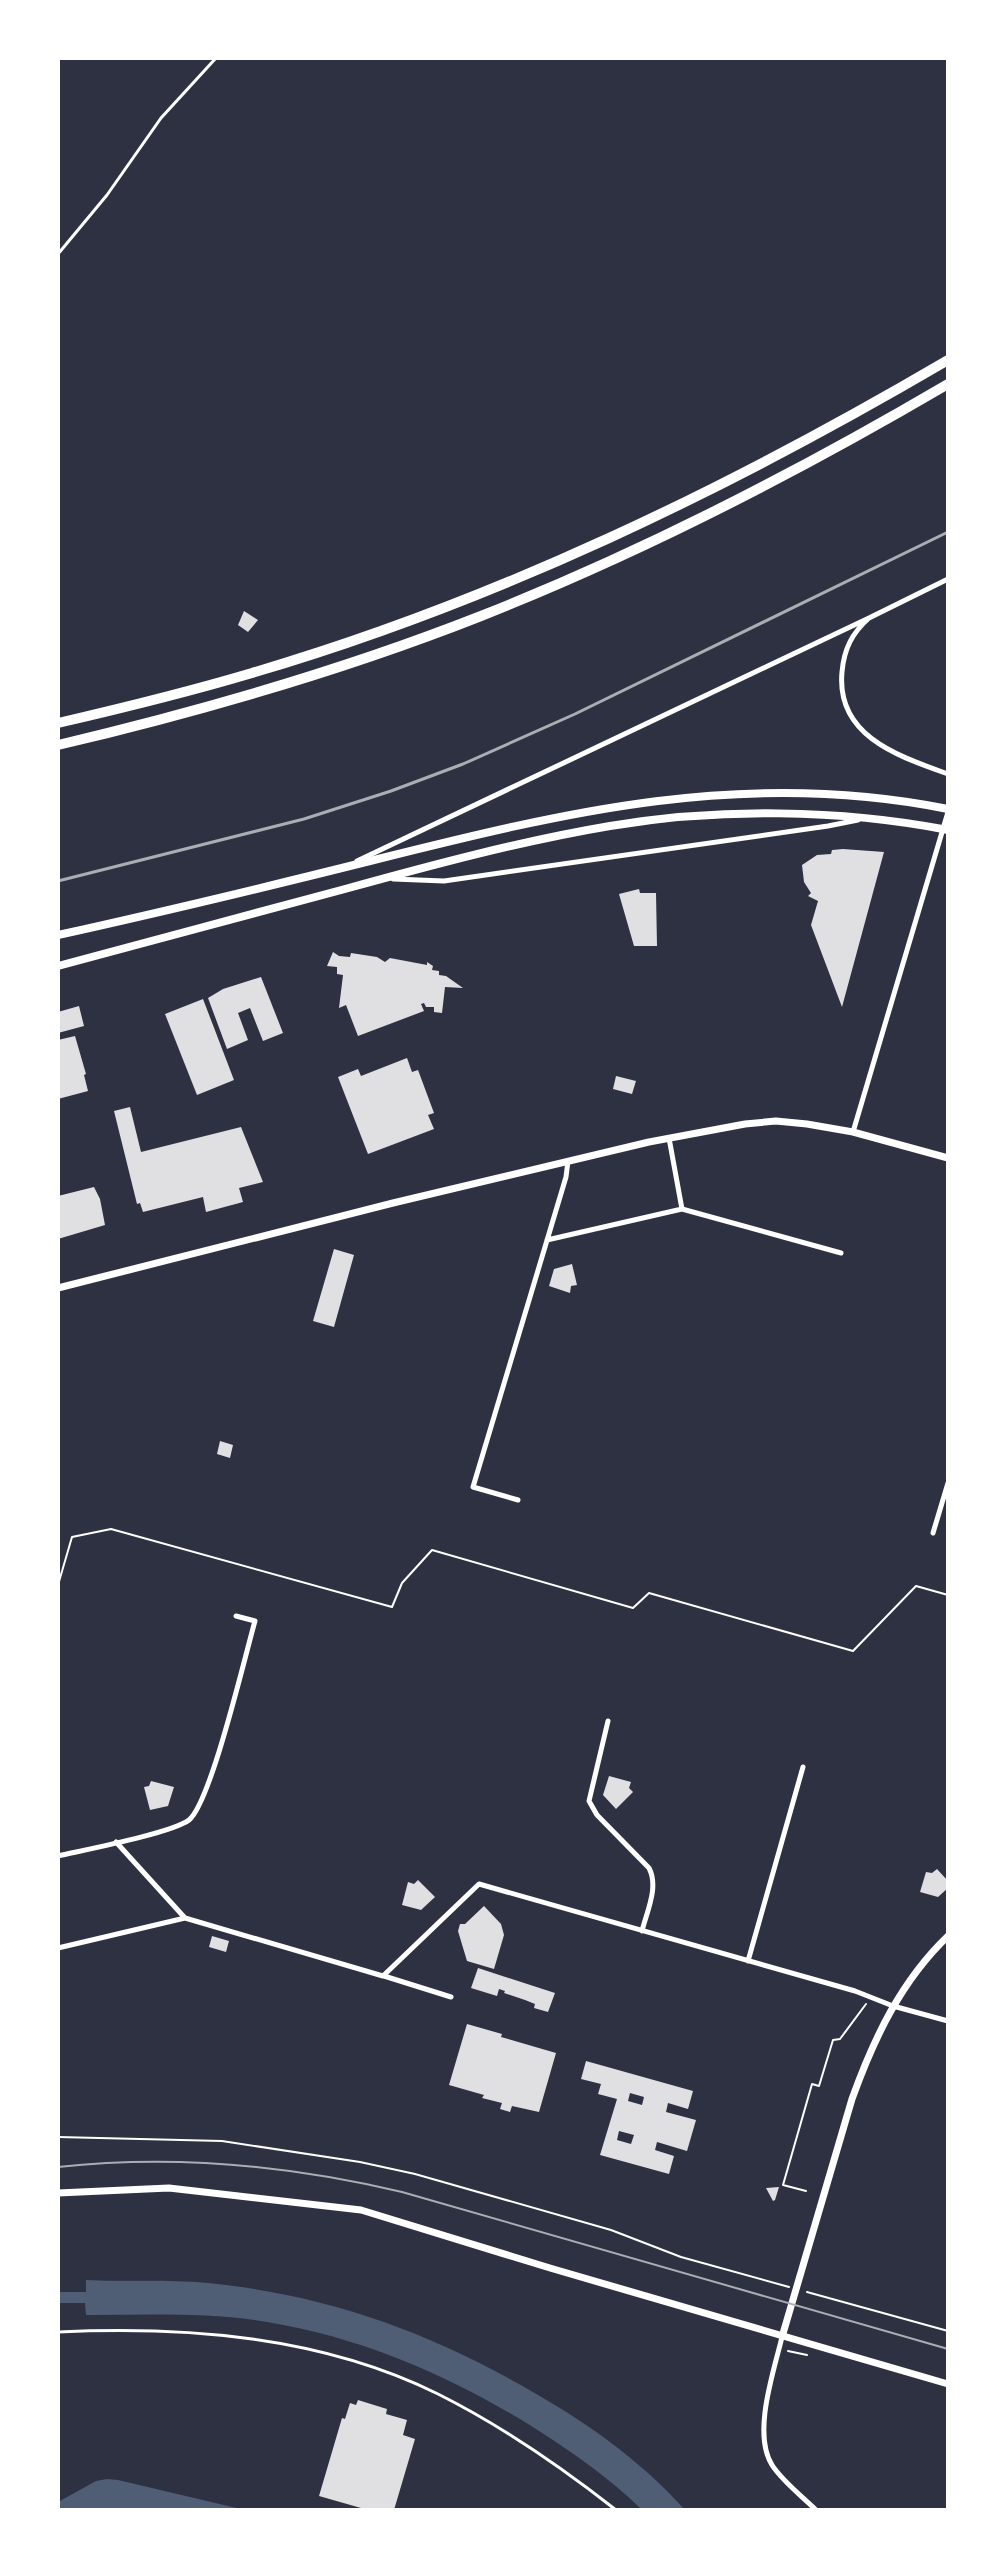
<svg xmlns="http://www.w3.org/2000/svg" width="1006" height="2568" font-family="'Golos Text',sans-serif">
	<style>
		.water { fill: #4f5d75 }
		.building { fill: #e0e0e3; fill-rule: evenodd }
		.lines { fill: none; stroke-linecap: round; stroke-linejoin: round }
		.path { stroke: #fff; stroke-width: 2 }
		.service { stroke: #fff; stroke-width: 3 }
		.minor { stroke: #fff; stroke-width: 5 }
		.tertiary { stroke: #fff; stroke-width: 7 }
		.secondary { stroke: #fff; stroke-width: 8 }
		.motorway { stroke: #fff; stroke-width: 10 }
		.tram { stroke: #abadb3; stroke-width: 2 }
		.rail { stroke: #abadb3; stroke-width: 3 }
	</style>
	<rect width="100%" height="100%" fill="#2d3142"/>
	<path class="water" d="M86,2280c41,2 81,-1 122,3 121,12 225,50 330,112 54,31 105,68 147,115h-43c-32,-32 -69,-57 -106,-81 -83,-52 -172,-91 -269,-107 -59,-10 -121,-7 -181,-7l-1,-12h-27v-11h28z
		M107,2479l11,1 127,30h-187v-8l38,-21z"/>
	<path class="building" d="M244,611l14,9 -10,12 -10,-7z
		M843,849l41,3 -42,155 -31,-82 7,-24 -10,-5 3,-3 -7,-11 -2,-17 15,-10 14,-1 1,-4z
		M639,889l1,4h16l1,53h-23l-15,-52z
		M333,952l6,4 11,1 1,-4 26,4 8,5 5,-4 37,7v-3l6,4 -1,4 7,1v4l7,1 17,12 -18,-1 -3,26 -8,-1v-5h-8l-2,-4 -3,1 3,7 -66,25 -12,-31 -7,3 4,-33 -6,-1v-7l-10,-1z
		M261,977l22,56 -20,8 -13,-33 -12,5 10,27 -21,9 -19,-51 15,-9z
		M203,999l31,81 -37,15 -32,-81z
		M79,1006l5,20 -26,7v-21z
		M75,1036l11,38 -2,1 4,16 -30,8v-59z
		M407,1058l5,14 6,-2 16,43 -6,2 6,14 -66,25 -30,-77 20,-8 3,7z
		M616,1076l20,5 -4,13 -19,-5z
		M130,1107l11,45 100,-25 22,55 -24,6 4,14 -37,10 -3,-15 -60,15 -3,-9 -3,1 -23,-93z
		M94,1187l6,12 5,26 -47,14v-43z
		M334,1249l20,6 -20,72 -21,-6z
		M572,1264l5,21 -6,1 -1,7 -21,-7 5,-17z
		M220,1441l13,4 -3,13 -13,-4z
		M609,1776l22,6 -2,6 4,4 -17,17 -13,-14z
		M151,1781l23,6 -6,19 -18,4 -6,-23 5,-1z
		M937,1869l11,12v7l-10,9 -18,-5 6,-20 6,1z
		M418,1880l17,17 -14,13 -19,-5 6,-23 6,2z
		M484,1906l17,18 3,11 -10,34 -27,-8 -9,-30 2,-7h5z
		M212,1936l17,5 -3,11 -17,-5z
		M478,1968l77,25 -7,19 -14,-4 1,-4 -10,-4 -21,-7 1,-2 -6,-2 -2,7 -26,-8z
		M467,2024l35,10 -1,3 55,16 -17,59 -27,-6 -2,6 -10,-3 2,-6 -20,-5 2,-3 -35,-10z
		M586,2061l107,30 -5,18 -20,-6 -2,9 30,8 -9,31 -30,-9 -2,8 19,6 -5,18 -69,-19 17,-56 -19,-5 3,-10 -20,-5zM630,2093l14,4 -2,8 -14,-4zM619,2131l15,4 -3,9 -14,-4z
		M779,2187l-4,13 -2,1 -7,-13z
		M358,2400l29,9 -1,5 21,6 -4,15 12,4 -21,71h-26l-49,-14 23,-78 3,1 5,-16 6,2z"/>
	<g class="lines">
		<path class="path" d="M58,1585l14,-48 39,-8 281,78 10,-24 30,-33 201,58 16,-15 204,58 63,-65 32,9
			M58,2137l164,4 138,21 55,12 196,56 70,27 108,30
			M806,2191l-23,-6 29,-101 7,2 14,-46 7,-1 26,-35
			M807,2292l141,39
			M788,2351l19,4"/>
		<path class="service" d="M58,254l49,-59 54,-77 55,-60
			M58,2332c128,-6 263,4 380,62 64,32 122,72 178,116"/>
		<path class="minor" d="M948,579l-79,39c-17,15 -25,31 -27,54 -6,64 56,84 106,102
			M357,861l512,-243
			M393,879l51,2 384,-55 30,-6
			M853,1132l95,-320
			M669,1138l13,71
			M547,1240l135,-31 159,44
			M518,1500l-45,-13 93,-310 2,-16
			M933,1533l15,-50
			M608,1721l-19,80 8,14 52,53c10,19 -2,43 -7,63
			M116,1842l69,76
			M58,1856c26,-6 114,-23 131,-36 22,-18 56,-164 66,-199l-19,-5
			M58,1948l127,-30 198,58 96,-92 376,107 38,15 55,15
			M748,1961l55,-194
			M384,1976l67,21
			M782,2337c-8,34 -30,96 -10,128 11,17 30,31 44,45"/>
		<path class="tertiary" d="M58,1288l335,-85 256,-61 96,-18 31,-3 31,3 46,8 95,26
			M58,2193l111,-5 192,22 189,58 398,116
			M782,2337l70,-238c22,-61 49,-118 96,-163"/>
		<path class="secondary" d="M58,935c104,-23 208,-48 312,-74 196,-49 374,-93 578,-52
			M58,966c96,-26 191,-51 287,-77 87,-24 176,-48 265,-63 108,-18 230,-17 338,4"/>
		<path class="motorway" d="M58,723c65,-15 130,-31 194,-50 245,-72 476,-184 696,-313
			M58,745c144,-34 286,-75 423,-129 162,-64 317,-144 467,-232"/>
		<path class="tram" d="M58,2167c117,-13 230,-2 344,25l546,157"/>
		<path class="rail" d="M58,881l246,-62 87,-28 72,-27 112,-50 373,-182"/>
	</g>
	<rect width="1006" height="2568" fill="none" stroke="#ffffff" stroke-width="120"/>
</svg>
